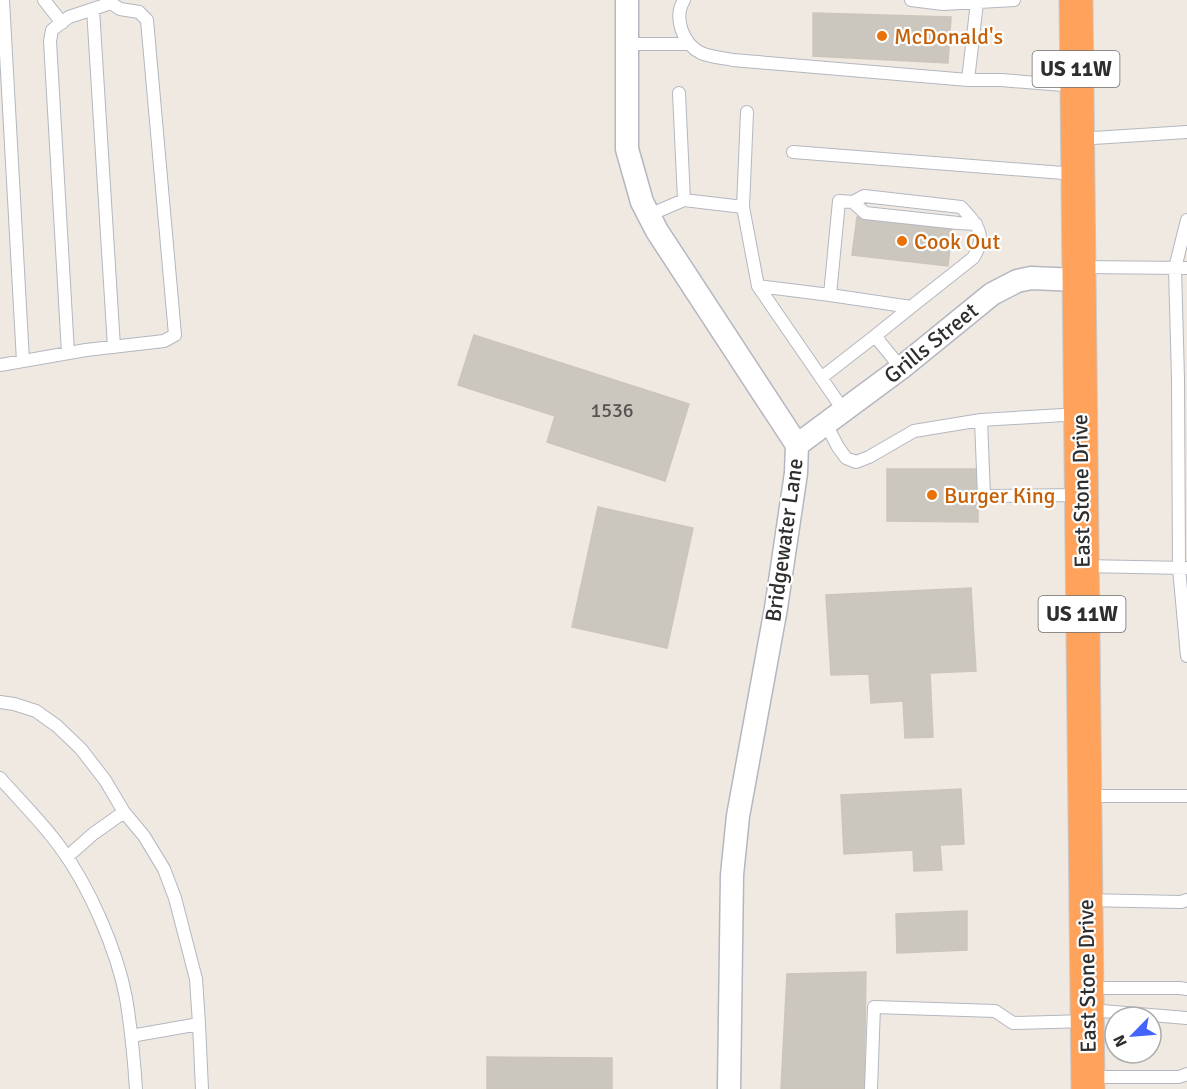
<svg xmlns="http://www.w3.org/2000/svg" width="1187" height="1089" font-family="Signika,sans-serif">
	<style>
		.building { fill: #cbc7bf; stroke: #cbc5ba; stroke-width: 1.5 }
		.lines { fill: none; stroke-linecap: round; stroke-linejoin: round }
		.lane-casing { stroke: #b4b7c1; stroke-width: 14 }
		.street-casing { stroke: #b4b7c1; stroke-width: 25 }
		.highway-casing { stroke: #c9c9c9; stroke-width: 35 }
		.lane { stroke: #fff; stroke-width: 12 }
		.street { stroke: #fff; stroke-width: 22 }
		.highway { stroke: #ffa35c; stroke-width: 33 }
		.food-dot { fill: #e8710a; stroke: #fff; stroke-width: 2 }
		.labels { text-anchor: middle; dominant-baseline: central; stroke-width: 4.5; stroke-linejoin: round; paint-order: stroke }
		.number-label { font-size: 20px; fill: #555452 }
		.shield { fill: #fff; stroke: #6d6d6d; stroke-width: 1.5 }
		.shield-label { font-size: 21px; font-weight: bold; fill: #2e2e2e }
		.food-label { font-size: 22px; fill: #c56008; stroke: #fff; text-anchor: start }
		.street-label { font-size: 22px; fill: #2e2e2e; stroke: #fff }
	</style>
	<rect width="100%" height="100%" fill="#efe9e1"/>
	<path class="building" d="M813,13l138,4 -3,46 -135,-7z
		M857,217l95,11 -4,38 -96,-11z
		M474,335l215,69 -24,77 -118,-39 8,-26 -97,-31z
		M887,469h91v53l-91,-1z
		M598,507l95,21 -26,120 -95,-21z
		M971,588l5,83 -46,2 3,64 -28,1 -2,-37 -32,2 -2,-29 -38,1 -5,-80z
		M961,789l3,55 -24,1 2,25 -28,1 -1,-21 -69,4 -3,-59z
		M967,911v39l-70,3 -1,-39z
		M866,972l-2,117h-83l6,-115z
		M487,1057l125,1v31h-125z"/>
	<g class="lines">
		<defs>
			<path id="lane" d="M3,0l20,361
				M44,0l18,23
				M684,0c-11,18 -1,44 17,53 9,4 22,5 32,7l235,20h33l75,6
				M911,0l32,4 71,-4
				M93,9l21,338
				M628,44h60
				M968,80l9,-78
				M679,93l5,107
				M1078,139l109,-7
				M793,152l283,22
				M853,202l11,-6 97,11c16,17 27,29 12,51l-62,49
				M743,207l4,-95
				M649,215l35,-15 59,7 15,79 86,125
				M1187,220l-12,48 3,111 1,189 8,88
				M1080,267l107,1
				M758,286l72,9 81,12 -36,29
				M830,295l9,-94 14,1 12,11 93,10 18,1
				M68,353l-18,-312 2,-11 17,-13 42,-14
				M0,365l86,-15 78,-9 11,-6 -28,-315 -8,-8 -19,-3 -9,-6v-3
				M821,378l54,-42 26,32
				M1080,414l-99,6 3,76 96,-1
				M826,424l12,23 8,11 10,4 13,-5 45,-26 67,-11
				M1083,566l103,2
				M0,702l14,2 22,7 21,15 24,23 24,31 19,32 20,24 20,33 11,29 21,81 3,45 3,65
				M0,778c20,23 42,44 60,69 29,39 57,103 66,151 5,30 8,61 10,91
				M1086,796h101
				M67,857l26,-23 31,-22
				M1086,900l95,2 6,-2
				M1088,988h92l7,1
				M1090,1010l97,8
				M131,1036l68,-12
				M1090,1077h89l8,-3
				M871,1089l3,-82 121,4 18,12 74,-2"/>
			<path id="street" d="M627,0v149l15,53 15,29 140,214 -1,28 -20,135 -38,208 -6,59 -3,214
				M797,445l104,-77 91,-74 25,-13 14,-3 47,2"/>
			<path id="highway" d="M1076,0l12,1089"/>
		</defs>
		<use href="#lane" class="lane-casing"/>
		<use href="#street" class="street-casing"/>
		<use href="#highway" class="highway-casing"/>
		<use href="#lane" class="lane"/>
		<use href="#street" class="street"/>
		<use href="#highway" class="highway"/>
	</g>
	<g class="food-dot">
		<circle cx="882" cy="36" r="6"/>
		<circle cx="902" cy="241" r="6"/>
		<circle cx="932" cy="495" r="6"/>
	</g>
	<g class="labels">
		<g class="number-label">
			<text x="612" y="410">1536</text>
		</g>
		<g class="shield">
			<rect x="1032.5" y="51" width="87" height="36" rx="4.5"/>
			<rect x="1038.5" y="596" width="87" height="36" rx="4.5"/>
		</g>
		<g class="shield-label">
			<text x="1076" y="69">US 11W</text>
			<text x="1082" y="614">US 11W</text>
		</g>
		<g class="food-label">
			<text x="894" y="36">McDonald's</text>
			<text x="914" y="241">Cook Out</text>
			<text x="944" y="495">Burger King</text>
		</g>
		<g class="street-label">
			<text transform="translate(931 343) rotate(-39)">Grills Street</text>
			<text transform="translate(1081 491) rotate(-91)">East Stone Drive</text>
			<text transform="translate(784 540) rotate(-82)">Bridgewater Lane</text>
			<text transform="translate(1087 976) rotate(-91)">East Stone Drive</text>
		</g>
	</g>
	<g transform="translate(1133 1035) rotate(245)"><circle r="28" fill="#ffffff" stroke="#ababab" stroke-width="1.5"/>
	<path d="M0-4.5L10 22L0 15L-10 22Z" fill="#4264fb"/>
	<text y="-9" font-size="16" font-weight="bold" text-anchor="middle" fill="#2e2e2e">N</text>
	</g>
</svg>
